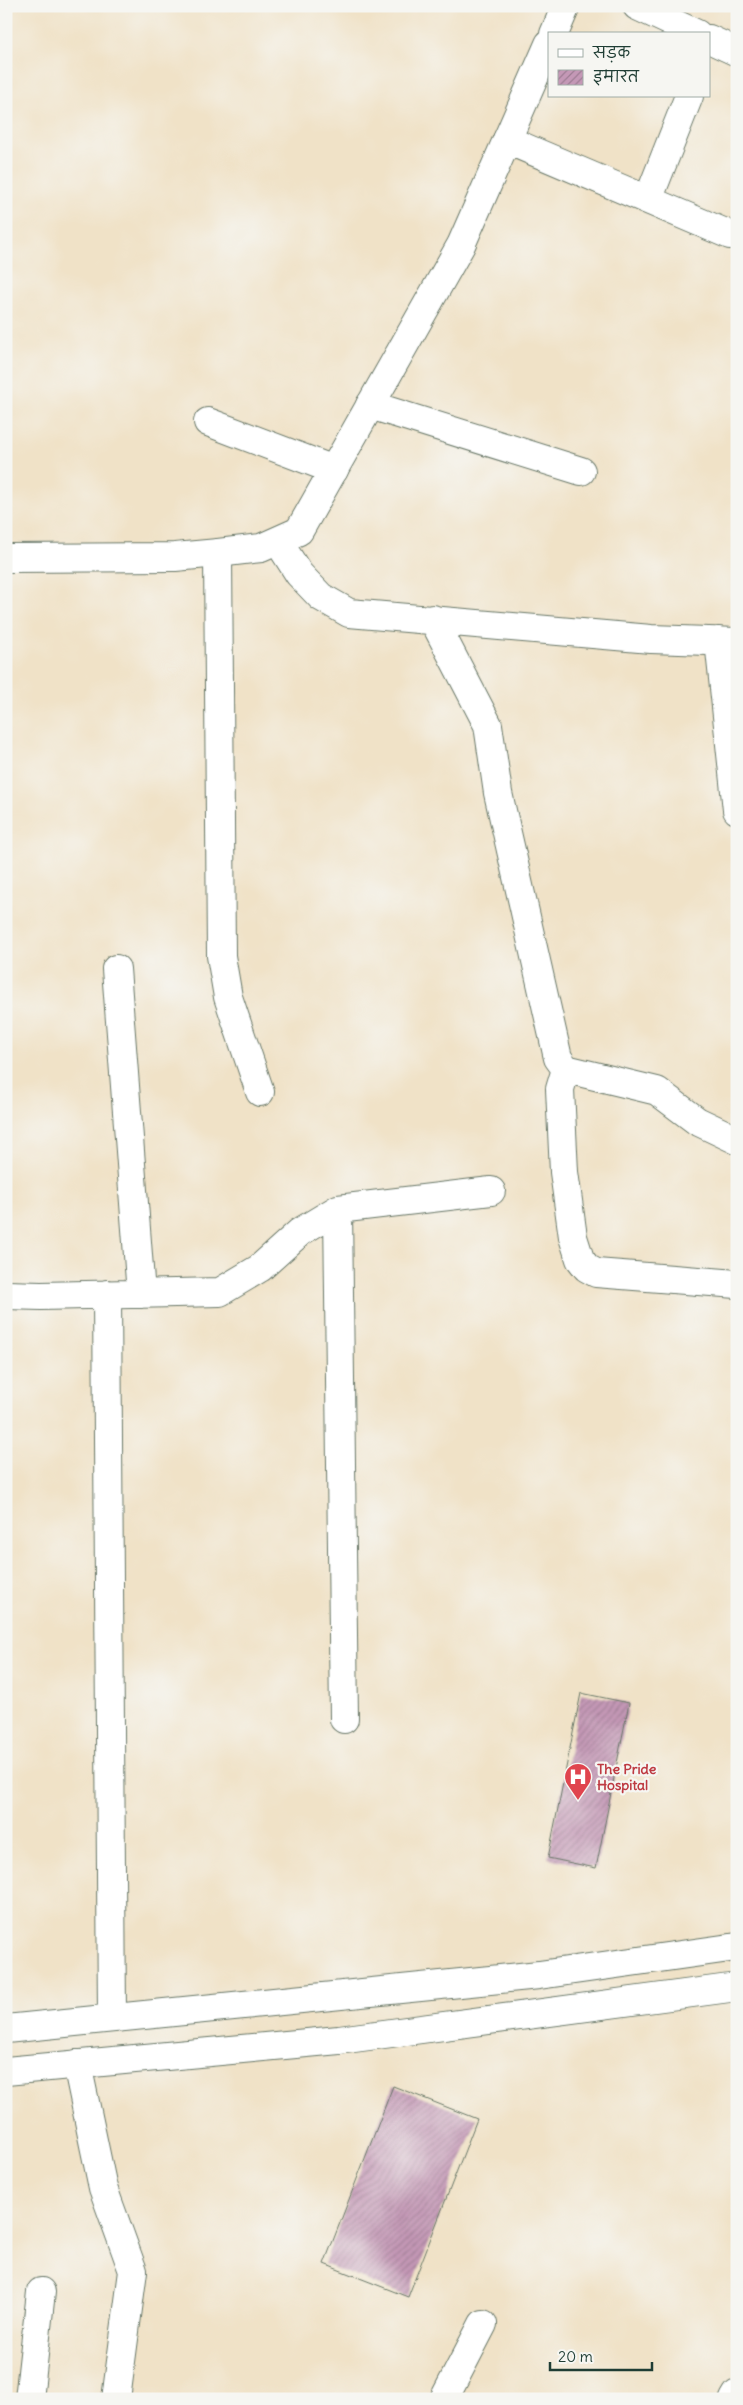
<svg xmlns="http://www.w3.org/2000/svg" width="743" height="2405" font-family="Delius,'Playpen Sans Deva',sans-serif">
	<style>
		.building { fill: url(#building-hatch) }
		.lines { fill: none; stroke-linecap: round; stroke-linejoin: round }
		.minor-casing { stroke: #687767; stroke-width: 30 }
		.major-casing { stroke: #687767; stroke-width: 30 }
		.minor { stroke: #fff; stroke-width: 28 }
		.major { stroke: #fff; stroke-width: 28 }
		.labels { text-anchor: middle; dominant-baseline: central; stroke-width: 4.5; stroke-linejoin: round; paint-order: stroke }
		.health-label { font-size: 14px; font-weight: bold; fill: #be3a42; stroke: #f6f6f2; text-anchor: start }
	</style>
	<defs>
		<pattern id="building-hatch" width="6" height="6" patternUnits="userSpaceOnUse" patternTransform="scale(1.25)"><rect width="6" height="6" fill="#c498b6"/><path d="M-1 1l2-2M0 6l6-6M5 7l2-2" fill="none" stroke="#9f7d95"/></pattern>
	</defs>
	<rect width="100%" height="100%" fill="#f6f6f2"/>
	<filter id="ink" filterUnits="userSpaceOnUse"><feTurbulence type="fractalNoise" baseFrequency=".02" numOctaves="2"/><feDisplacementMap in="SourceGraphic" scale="10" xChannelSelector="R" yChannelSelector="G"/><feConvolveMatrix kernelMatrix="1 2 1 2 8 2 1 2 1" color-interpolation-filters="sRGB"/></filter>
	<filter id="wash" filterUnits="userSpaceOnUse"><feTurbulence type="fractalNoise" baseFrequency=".0096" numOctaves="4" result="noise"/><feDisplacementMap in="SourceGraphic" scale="20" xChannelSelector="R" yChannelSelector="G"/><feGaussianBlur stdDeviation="1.12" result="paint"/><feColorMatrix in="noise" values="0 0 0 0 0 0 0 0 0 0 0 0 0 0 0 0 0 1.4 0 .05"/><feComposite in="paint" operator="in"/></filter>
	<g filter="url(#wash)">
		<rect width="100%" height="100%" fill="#f0e2c7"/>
		<g id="blocks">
			<path class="building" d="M581,1693l48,10 -33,165 -48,-10z
				M393,2086l84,33 -69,178 -84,-33z"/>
		</g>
	</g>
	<g filter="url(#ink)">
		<use href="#blocks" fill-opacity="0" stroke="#687767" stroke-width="1"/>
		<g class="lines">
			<defs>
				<path id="minor" d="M637,6l60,28
					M709,39l28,13
					M507,140l223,95
					M648,200l41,-104
					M370,405l211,66
					M208,422l126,48
					M278,541l21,33 22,23 28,16 302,26 86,3
					M218,553l3,403 7,41 32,95
					M433,619l55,106 10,68 60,265 8,11 91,22 40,30 40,19
					M719,641l18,169
					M116,969l25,325
					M566,1069l-6,20 4,83 9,65 7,22 7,9 9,5 141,11
					M338,1209l6,510
					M107,1294l5,723
					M6,1295l35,1 179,-4 40,-24 40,-36 38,-23 153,-18
					M77,2064l26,124 30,83 -17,128
					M29,2399l12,-107
					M444,2399l39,-75
					M734,2399l3,-5"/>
				<path id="major" d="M554,34l12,-28
					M6,558l169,-1 43,-4 43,-5 38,-17 162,-286 88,-201
					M6,2029l533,-54 198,-28
					M6,2071l333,-31 398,-53"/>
			</defs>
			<use href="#minor" class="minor-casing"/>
			<use href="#major" class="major-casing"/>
			<use href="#minor" class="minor"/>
			<use href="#major" class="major"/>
		</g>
	</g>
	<defs>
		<symbol id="hospital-pin" viewBox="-11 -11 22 30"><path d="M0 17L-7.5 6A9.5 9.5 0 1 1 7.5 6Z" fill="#e0444e" stroke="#f6f6f2"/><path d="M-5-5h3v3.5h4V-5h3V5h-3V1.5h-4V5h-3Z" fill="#fff"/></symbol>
	</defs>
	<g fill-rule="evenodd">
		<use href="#hospital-pin" x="562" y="1761" width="32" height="43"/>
	</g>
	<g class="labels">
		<g class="health-label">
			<text x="597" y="1769">The Pride<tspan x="597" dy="16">Hospital</tspan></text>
		</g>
	</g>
	<rect width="743" height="2405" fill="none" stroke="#f6f6f2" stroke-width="25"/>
	<rect x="548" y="32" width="162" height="65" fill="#f6f6f2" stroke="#a0aca6"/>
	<rect x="558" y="49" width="25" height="8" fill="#ffffff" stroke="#a0aca6"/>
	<text x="593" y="58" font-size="15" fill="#1f3d34">सड़क</text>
	<rect x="558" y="70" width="25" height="15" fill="url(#building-hatch)" stroke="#a0aca6"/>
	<text x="593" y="82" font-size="15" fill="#1f3d34">इमारत</text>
	<path d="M550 2362v8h102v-8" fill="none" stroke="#1f3d34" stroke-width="2.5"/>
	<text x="558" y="2362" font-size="15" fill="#1f3d34" stroke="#f6f6f2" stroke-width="4" paint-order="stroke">20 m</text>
</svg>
